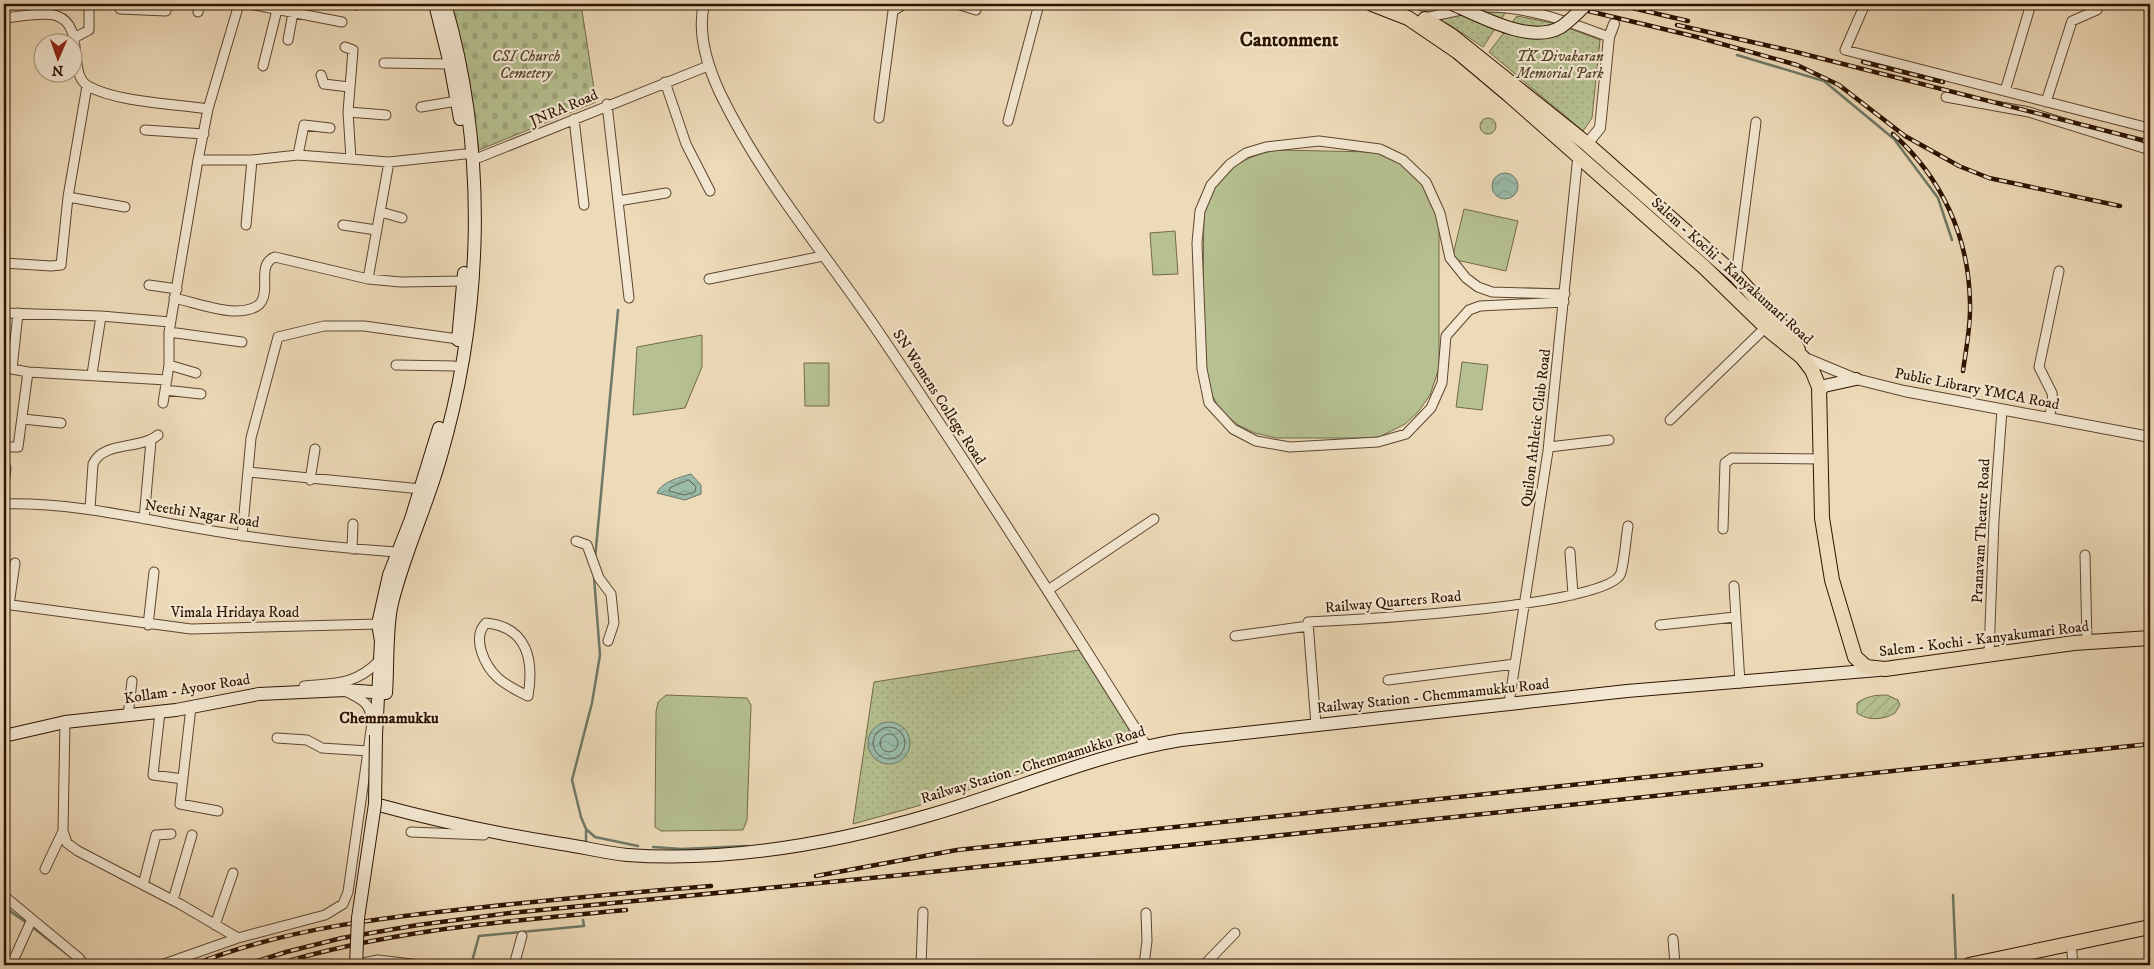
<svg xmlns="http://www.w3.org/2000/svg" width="2154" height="969" font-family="'IM FELL DW Pica',serif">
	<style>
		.cemetery { fill: url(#cemetery-stones); stroke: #726a48 }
		.park { fill: url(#park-dots); stroke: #726a48 }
		.garden { fill: url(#garden-furrows); stroke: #726a48 }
		.pitch { fill: #b6c090; stroke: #726a48 }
		.water { fill: url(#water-waves); stroke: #6e7866 }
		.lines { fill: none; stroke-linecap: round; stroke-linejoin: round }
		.shore { stroke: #646755; stroke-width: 1 }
		.stream { stroke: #6e7866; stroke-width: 2.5 }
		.minor-casing { stroke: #5d452f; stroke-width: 11 }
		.tertiary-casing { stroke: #5d452f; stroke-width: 12 }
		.secondary-casing { stroke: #2d1301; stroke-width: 14 }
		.primary-casing { stroke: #2d1301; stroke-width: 16 }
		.minor { stroke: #f3e7d1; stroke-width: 9 }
		.tertiary { stroke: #f3e7d1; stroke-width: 10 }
		.secondary { stroke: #f3e7d1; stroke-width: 12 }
		.primary { stroke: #eddab8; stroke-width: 14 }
		.rail-casing { stroke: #2d1301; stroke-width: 4.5 }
		.rail { stroke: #f3e7d1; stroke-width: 2.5; stroke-dasharray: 8; stroke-linecap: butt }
		.secondary-bridge-casing { stroke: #2d1301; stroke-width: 14; stroke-linecap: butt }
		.secondary-bridge { stroke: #f3e7d1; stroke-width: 12 }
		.labels { text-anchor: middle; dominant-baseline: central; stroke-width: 4.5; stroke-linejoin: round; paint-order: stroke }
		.park-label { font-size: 15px; font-style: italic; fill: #56472c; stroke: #f3e7d1 }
		.street-label { font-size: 15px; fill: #2d1301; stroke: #f3e7d1 }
		.neighbourhood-label { font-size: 16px; font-weight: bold; fill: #2d1301; stroke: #f3e7d1 }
		.district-label { font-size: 20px; font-weight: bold; fill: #2d1301; stroke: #f3e7d1 }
	</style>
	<defs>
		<pattern id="cemetery-stones" width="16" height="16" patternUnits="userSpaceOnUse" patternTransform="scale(1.25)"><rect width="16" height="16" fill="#b6c090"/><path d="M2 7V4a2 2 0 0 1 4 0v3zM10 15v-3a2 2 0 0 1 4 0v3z" fill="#9da47a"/></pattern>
		<pattern id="park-dots" width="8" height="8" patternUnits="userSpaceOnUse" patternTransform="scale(1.25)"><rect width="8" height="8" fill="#b6c090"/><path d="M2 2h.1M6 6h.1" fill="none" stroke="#9da47a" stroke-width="1.8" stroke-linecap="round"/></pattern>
		<pattern id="garden-furrows" width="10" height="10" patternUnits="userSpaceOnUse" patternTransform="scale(1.25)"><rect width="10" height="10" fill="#b6c090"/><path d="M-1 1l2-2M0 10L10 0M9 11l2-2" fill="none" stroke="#9da47a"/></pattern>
		<pattern id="water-waves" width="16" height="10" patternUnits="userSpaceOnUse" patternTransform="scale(1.25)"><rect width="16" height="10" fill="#9abba9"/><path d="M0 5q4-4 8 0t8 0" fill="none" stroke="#85a090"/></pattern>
	</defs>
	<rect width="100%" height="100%" fill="#eddab8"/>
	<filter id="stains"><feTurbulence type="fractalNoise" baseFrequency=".004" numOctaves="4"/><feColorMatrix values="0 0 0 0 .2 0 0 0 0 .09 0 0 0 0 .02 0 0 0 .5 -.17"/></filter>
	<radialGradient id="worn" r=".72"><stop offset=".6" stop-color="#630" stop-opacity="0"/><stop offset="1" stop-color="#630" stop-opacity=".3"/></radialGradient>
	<path class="cemetery" d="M451,4h130l15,98 -117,48 -15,-89z"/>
	<path class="park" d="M1406,4h105l-28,43 -33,-22z
		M1517,16l41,8 42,16 -8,78 -9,13 -94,-79z
		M1480 126a8 8 0 1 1 16 0a8 8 0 1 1-16 0Z
		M1079,650l48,71 2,10 -8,11 -207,65 -61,17 21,-142z"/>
	<path class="garden" d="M1887,695l11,5 2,5 -5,8c-11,7 -27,8 -38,0v-10c10,-7 18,-8 30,-8z"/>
	<path class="pitch" d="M1277,150l96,2 24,7 30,28 6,13 6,26v142l-9,27 -12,17 -13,12 -26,13 -13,1h-90l-21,-5 -17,-8 -18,-15 -11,-21 -7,-20 2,-161c14,-35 36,-51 73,-58z
		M1464,209l54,12 -12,50 -54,-12z
		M1175,231l3,43 -25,1 -3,-42z
		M702,335v32l-17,41 -52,7 4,-68z
		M1462,362l26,3 -6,45 -26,-3z
		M804,363h25v43h-24z
		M666,695l81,3 4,7 -4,115 -4,10 -82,1 -6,-4 1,-115 2,-10z"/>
	<path class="water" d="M1492 186a13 13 0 1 1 26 0a13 13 0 1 1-26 0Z
		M691,474l10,11v9l-16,6 -28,-7c4,-11 23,-16 34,-19z
		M868 743a21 21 0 1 1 42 0a21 21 0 1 1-42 0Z"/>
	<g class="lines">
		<path class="shore" d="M689,480l7,7 -1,5 -11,3 -15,-4 1,-3z
			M873 743a16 16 0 1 1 32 0a16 16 0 1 1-32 0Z
			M880 743a9 9 0 1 1 18 0a9 9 0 1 1-18 0Z"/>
		<path class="stream" d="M1737,55l87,26 70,58 44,59 14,42
			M595,559l23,-249
			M594,577l6,78 -8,48 -20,77 9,37 5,12 9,8 43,9
			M586,843v-14
			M653,847l29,2 65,-3
			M1953,895l3,70
			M4,907l23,16
			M31,926l40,31
			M471,965l8,-29 105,-10 -1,-6"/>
		<defs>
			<path id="minor" d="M117,4l3,5 46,2
				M249,4l93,18
				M957,4l19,6
				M1865,4l-20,46 300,77
				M356,5l1,-1
				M198,12l1,-8
				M4,18c15,-1 39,-7 53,-2 29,10 10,58 31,70 28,16 87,18 120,23
				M1423,18c19,-3 41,-10 60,-11 44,-1 86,15 126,30
				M74,38l15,-8v-26
				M288,40l5,-27
				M345,47l8,3 -5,62 3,47
				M384,63l66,1
				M263,66l14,-56
				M321,75l3,9 25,3
				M665,82l21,62 24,47
				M2005,91l26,-87
				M1946,97l83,15 121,38
				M2046,102l26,-81 25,-11 1,-6
				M607,104l22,194
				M421,107l36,-6
				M348,112l38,3
				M879,118l14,-107 11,-7
				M574,119l10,86
				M1008,121l31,-117
				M145,130l59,4
				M298,155l6,-30 26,3
				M198,160h54l46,-5 91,7 76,-8
				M473,160l235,-94
				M68,197l57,10
				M618,201l48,-8
				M381,212l21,6
				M246,225l6,-65
				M343,225l33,5
				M4,263l47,3 10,-1 7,-68 19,-111
				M1736,276l20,-154
				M368,279l21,-117
				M709,279l114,-23
				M149,285l28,4
				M174,298c18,4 44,13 61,13 52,0 14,-44 40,-54l93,22 33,3 63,-1
				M1564,302l-84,4 -11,4 -23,26 -4,47 -11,25 -25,26 -28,8 -88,5 -34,-6 -23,-12 -24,-26 -7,-34 -5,-126 3,-32 11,-26 19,-21 16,-11 20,-6 53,-6 61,8 23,11 23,22 14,31 10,45 16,20 12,9 14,5 73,2
				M4,313l97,3 69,6
				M169,332l73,10
				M169,365l27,8
				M396,365l58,1
				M28,372l139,8
				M92,374l9,-58
				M165,390l36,4
				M163,403l6,-38v-33l29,-172 10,-51 31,-105
				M2049,418l4,-16 -1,-9 -13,-26 20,-96
				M23,419l38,4
				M1670,420l96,-93
				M4,447h14l10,-75 -16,-3 6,-56
				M1549,447l60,-7
				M248,472l173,17
				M310,480l5,-31
				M4,484l2,-16
				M4,504c75,-2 148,18 222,29 56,9 114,15 170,19
				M90,509l3,-45c10,-23 47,-14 65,-29
				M144,519l7,-78
				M1723,529l2,-66 7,-5 90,1
				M242,536l9,-98 27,-101 46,-11h40l94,13
				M576,541l11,4 12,33 12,16 3,29 -6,18
				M352,549l1,-25
				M1570,552l3,43
				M2085,555l2,87
				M1734,586l6,97
				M1048,590l106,-71
				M4,604l187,25 187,-5
				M9,605l6,-42
				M486,623c42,4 48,38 42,73 -10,-5 -21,-10 -30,-18 -13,-12 -27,-40 -12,-55z
				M148,625l6,-53
				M1660,625l75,-8
				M1235,636l73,-10
				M1989,654l5,-134 8,-110
				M1388,680l127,-16
				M304,686c33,-3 51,-1 75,-25
				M1509,703l39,-252 30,-296
				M191,707l-11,97 38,7
				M160,712l-7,63 30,4
				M128,716l4,-35
				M65,722l-2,109 4,12 11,8 102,53 58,34
				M1316,725l-8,-103c45,-2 293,-15 312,-47 4,-7 6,-39 8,-49
				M277,738l30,2 15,8 46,3
				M411,832l73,3
				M45,869l18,-38
				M143,885l13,-50 15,-1
				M4,896l75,62 5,7
				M173,900l19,-65
				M215,925l18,-52
				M1673,939l2,26
				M2071,942l2,23
				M378,960l42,5
				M13,961l19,-42
				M161,965l77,-27 87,-23 18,-11 5,-12 24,-169c-2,-21 -8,-22 -25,-31
				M352,965l26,-5 -1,5
				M500,965h14l8,-29
				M921,965l2,-53
				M1144,965l3,-24 -1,-28
				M1204,965l31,-32"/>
			<path id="tertiary" d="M704,4c-7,30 3,61 16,89 42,87 105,160 159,240 92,136 180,274 267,413
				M1587,144l13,-16 9,-91 5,-13
				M1803,357l53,22 48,12 246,46"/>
			<path id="secondary" d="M435,4l15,60 10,55
				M458,340l6,-67
				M1819,392l5,-6 32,-7
				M376,735l5,-94 -3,-17 11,-49 22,-56 28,-91
				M4,736l61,-14 111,-12 83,-16 86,-4 41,3c2,-26 0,-66 6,-90 12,-49 34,-95 48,-144 43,-146 48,-308 5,-455
				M375,804c62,17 123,30 187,40 22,3 43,9 65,11 100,7 208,-12 303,-40 84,-24 165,-61 251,-75l446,-49 251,-21"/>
			<path id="primary" d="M1372,4l36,14 50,34 50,42 196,173 67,65 31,25 10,13 7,17 3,131 10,62 23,77 11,10 19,2 189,-26 76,-5
				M1425,19l27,17 135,108 149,132 51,56 11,18
				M1969,965l181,-38"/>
		</defs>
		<use href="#minor" class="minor-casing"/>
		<use href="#tertiary" class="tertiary-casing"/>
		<use href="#secondary" class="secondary-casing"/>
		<use href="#primary" class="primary-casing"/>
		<use href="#minor" class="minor"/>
		<use href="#tertiary" class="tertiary"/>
		<use href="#secondary" class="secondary"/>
		<use href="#primary" class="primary"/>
		<defs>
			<path id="rail" d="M1559,4l138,33 100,28 42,20 66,51 54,30 30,12 131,28
				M1615,4l73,17
				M1677,25l119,27 354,90
				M1863,62l80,20
				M1893,134c49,44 76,103 77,169 1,23 -4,46 -7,68
				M816,876l141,-26 804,-85
				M193,965c92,-37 194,-48 292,-58 75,-8 151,-15 226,-21
				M245,965l41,-13 56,-14 76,-13 92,-12 392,-38 1248,-131
				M275,965c113,-35 234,-44 351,-55"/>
		</defs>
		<use href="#rail" class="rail-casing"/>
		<use href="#rail" class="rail"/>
		<defs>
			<path id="secondary-bridge" d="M1452,4c28,12 79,41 109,23 9,-6 18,-16 26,-23
				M356,965l2,-47 17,-114 1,-69"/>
		</defs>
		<use href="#secondary-bridge" class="secondary-bridge-casing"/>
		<use href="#secondary-bridge" class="secondary-bridge"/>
	</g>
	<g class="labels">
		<g class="park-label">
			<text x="526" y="56">CSI Church<tspan x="526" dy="17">Cemetery</tspan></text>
			<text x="1560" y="56">TK Divakaran<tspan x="1560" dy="17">Memorial Park</tspan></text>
		</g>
		<g class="street-label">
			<text transform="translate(564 108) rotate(-23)">JNRA Road</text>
			<text transform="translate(1732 271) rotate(42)">Salem - Kochi - Kanyakumari Road</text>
			<text transform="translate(1977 389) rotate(11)">Public Library YMCA Road</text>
			<text transform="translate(939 397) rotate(57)">SN Womens College Road</text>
			<text transform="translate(1536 428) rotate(-83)">Quilon Athletic Club Road</text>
			<text transform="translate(202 514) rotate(9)">Neethi Nagar Road</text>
			<text transform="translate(1981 531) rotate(-87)">Pranavam Theatre Road</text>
			<text transform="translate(1393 602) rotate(-5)">Railway Quarters Road</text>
			<text x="235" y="612">Vimala Hridaya Road</text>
			<text transform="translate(1984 639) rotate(-7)">Salem - Kochi - Kanyakumari Road</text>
			<text transform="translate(187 689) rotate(-9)">Kollam - Ayoor Road</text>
			<text transform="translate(1433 696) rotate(-6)">Railway Station - Chemmamukku Road</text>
			<text transform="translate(1033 765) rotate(-17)">Railway Station - Chemmamukku Road</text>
		</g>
		<g class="neighbourhood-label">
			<text x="389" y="718">Chemmamukku</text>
		</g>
		<g class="district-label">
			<text x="1289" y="40">Cantonment</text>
		</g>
	</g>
	<rect width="2154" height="969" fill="none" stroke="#eddab8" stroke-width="20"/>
	<rect x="5" y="5" width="2144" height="959" fill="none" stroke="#2d1301" stroke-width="2.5"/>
	<rect x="10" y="10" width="2134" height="949" fill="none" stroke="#2d1301"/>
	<g transform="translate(58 58) rotate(182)"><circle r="24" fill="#f3e7d1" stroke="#a4927e"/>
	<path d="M0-4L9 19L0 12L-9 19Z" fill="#8f2418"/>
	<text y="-8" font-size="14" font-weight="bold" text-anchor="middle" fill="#2d1301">N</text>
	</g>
	<rect width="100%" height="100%" filter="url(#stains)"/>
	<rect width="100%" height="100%" fill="url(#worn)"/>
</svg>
